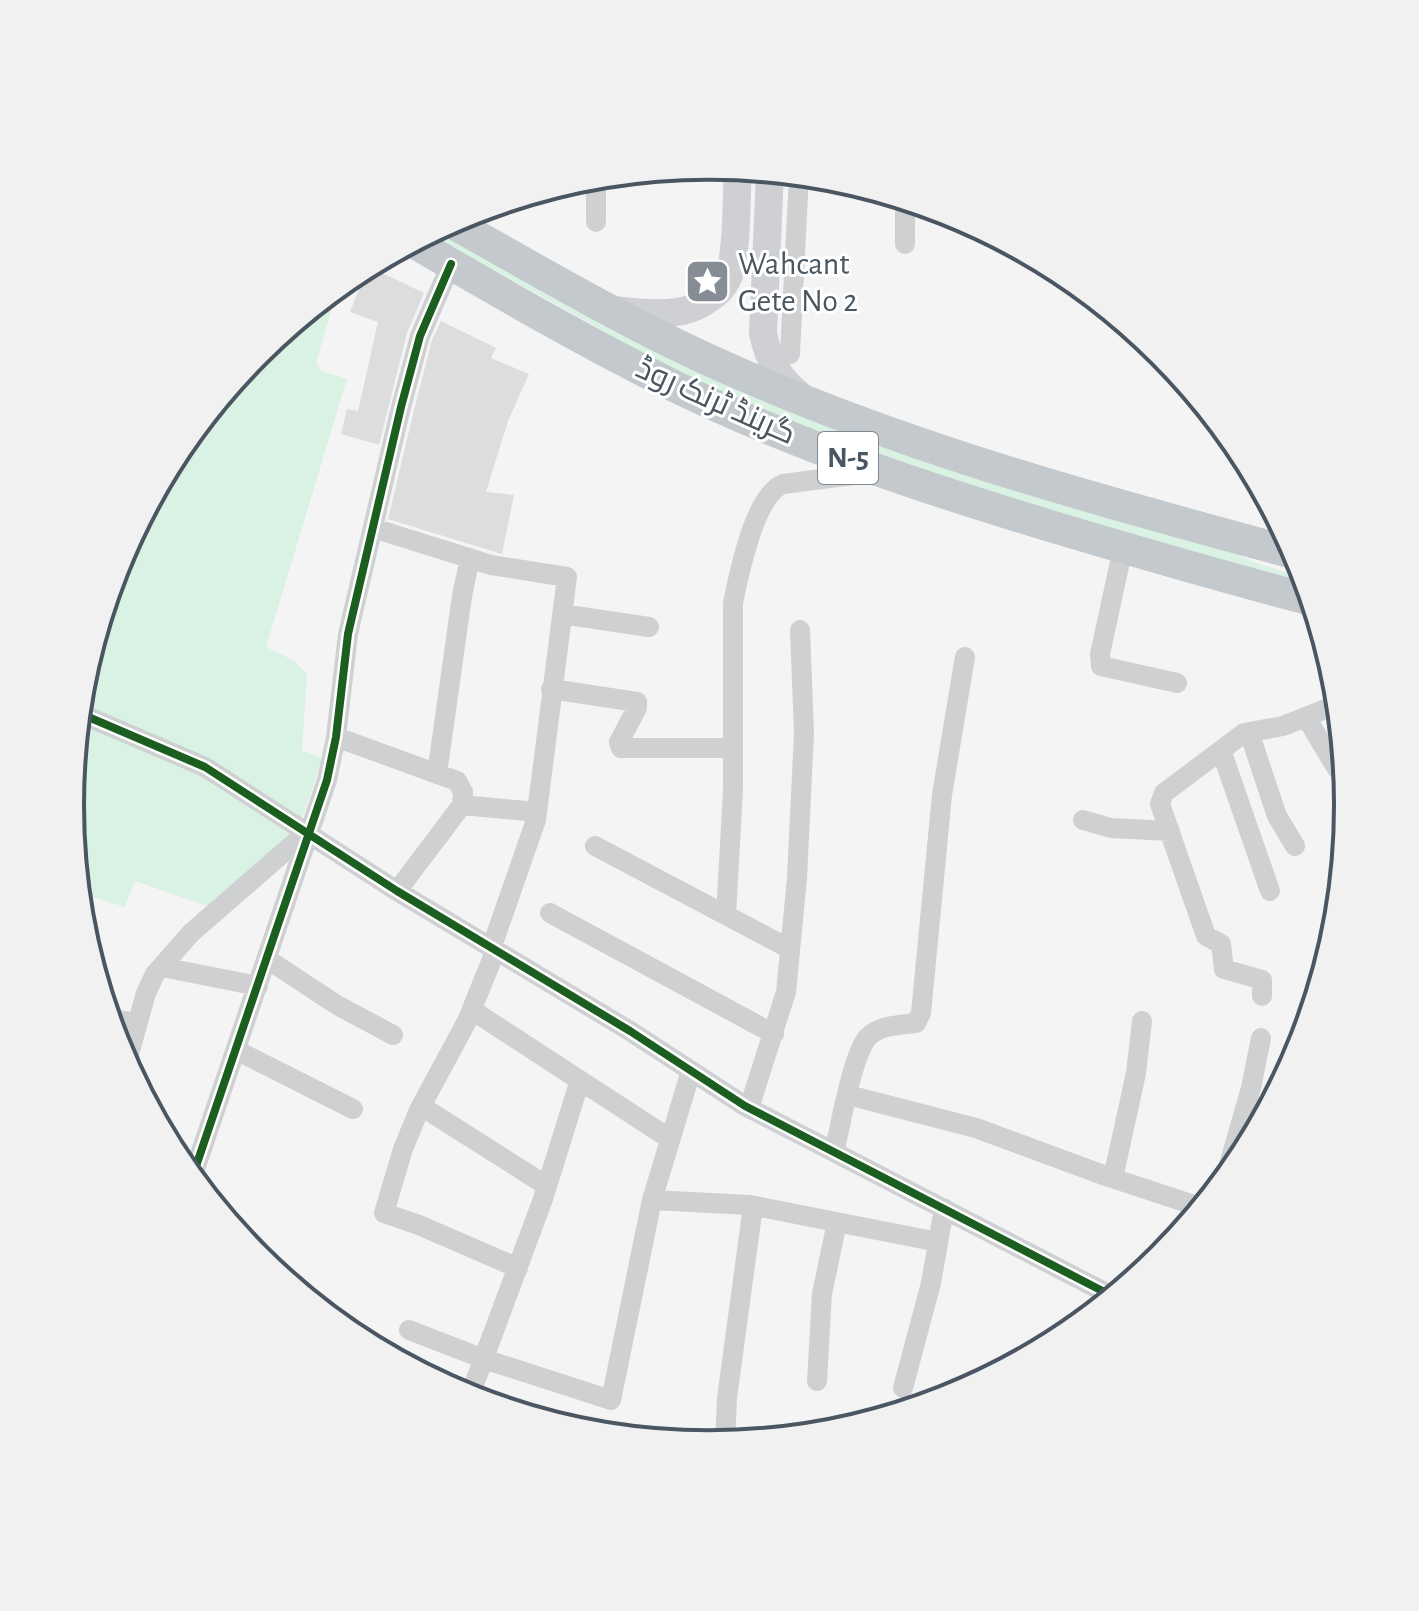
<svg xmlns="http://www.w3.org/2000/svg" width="1419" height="1611" font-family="'Alegreya Sans',Cairo,sans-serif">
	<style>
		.green { fill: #d9f2e3 }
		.building { fill: #ddddde }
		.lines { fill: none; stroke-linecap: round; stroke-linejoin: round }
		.minor { stroke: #ced0d2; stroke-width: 20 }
		.secondary { stroke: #ced0d4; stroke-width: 28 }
		.trunk { stroke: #c4c9cd; stroke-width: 32 }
		.cycleway-casing { stroke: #fff; stroke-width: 13 }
		.cycleway { stroke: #1b5e20; stroke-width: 8 }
		.labels { text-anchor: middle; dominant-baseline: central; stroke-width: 6; stroke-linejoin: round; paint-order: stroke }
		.shield { fill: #fff; stroke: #808990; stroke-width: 2 }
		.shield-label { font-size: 30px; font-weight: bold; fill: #4a5661 }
		.poi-label { font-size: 32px; fill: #4a5661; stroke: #fff; text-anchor: start }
		.street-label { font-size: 32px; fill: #4a5661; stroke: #fff }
		.rim { fill: none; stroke: #4a5661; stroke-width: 4 }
	</style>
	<rect width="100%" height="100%" fill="#f4f4f4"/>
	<path class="green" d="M442,227l129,71 656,251 26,13 53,16 3,13 -309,-88 -330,-130 -66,-42 -176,-97z
		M338,287l-22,76 6,8 25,8 -81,268 29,14 12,14 -5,75 20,9 -23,68 -92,79 -72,-25 -10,26 -46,-14 -9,-88 12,-125 37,-120 59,-110 80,-97z"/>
	<path class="building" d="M368,266l56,27 -17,40 -28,112 -38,-11 6,-25 11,2 20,-89 -28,-10z
		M441,321l55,27 -5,10 38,16 -21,47 -22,71 28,3 -12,59 -114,-35 26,-109 18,-70z"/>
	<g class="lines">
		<path class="minor" d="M905,200v44
			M596,222v-45
			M790,354l9,-179
			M373,528l118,37 76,12 -31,243 -45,129
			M1123,548l-23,106 1,12 76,17
			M562,614l87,13
			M551,689l86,13v6l-18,34 2,6h112
			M79,713l126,54 192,124 233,140 115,75 369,191
			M1306,717l31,52
			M1249,732l28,84 18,30
			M336,737l121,44 6,11 -1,13 75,7
			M1221,750l49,141
			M437,774l25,-178 8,-38
			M1083,820l28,8 59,3
			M595,846l195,103
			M397,891l65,-86
			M550,913l224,121
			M726,915l7,-125v-187c6,-29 21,-107 50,-119l70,-9 13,-10
			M495,952l-28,69 -48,89 -16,39 -19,64 35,12 99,43
			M267,959l70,46 56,30
			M162,967l96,19
			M1262,996v-16l-38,-11 -3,-25 -15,-8 -46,-132 4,-11 80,-60 39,-7 50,-20 6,-6
			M472,1010l198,129
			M109,1019l29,4
			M236,1050l117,59
			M126,1065l20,-72 9,-19 36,-41 116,-101
			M848,1095l128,33 130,48 97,32
			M421,1106l126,80
			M749,1108l37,-116 11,-114 7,-145 -4,-103
			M834,1152c7,-27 18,-97 34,-115 12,-12 32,-12 48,-14l5,-10 21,-218 23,-138
			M192,1178l135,-398 9,-43 12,-103 53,-227 19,-71 31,-72
			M1113,1178l23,-105 6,-52
			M1224,1182l27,-94 10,-50
			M652,1200l98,5 188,37
			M409,1330l75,29 127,41 41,-200 39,-129
			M817,1381l5,-87 15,-72
			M903,1388l28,-105 13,-75
			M469,1398l74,-199 37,-119
			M725,1443l2,-45 26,-192"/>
		<path class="secondary" d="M770,172l-7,161c6,29 16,46 39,64
			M614,310c20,2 41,5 62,2 17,-1 43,-16 51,-32 11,-23 9,-83 11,-111"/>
		<path class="trunk" d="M451,222c97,54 192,111 294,154 177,77 366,128 552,178
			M413,242c86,50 172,100 261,144 125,61 259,105 393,145 81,24 163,48 245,69"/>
		<defs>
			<path id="cycleway" d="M79,713l126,54 192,124 233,140 115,75 369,191
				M192,1178l135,-398 9,-43 12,-103 53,-227 19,-71 31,-72"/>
		</defs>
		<use href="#cycleway" class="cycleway-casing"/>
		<use href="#cycleway" class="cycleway"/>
	</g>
	<defs>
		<symbol id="sight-square" viewBox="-11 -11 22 22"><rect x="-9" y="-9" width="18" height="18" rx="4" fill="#868d94" stroke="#fff"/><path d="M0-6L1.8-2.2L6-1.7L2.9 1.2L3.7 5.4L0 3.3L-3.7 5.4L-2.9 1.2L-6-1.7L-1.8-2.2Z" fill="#fff"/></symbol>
	</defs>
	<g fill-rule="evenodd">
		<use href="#sight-square" x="682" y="256" width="51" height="51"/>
	</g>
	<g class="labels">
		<rect class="shield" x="818" y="432" width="60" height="52" rx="6"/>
		<g class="shield-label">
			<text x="848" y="458">N-5</text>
		</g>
		<g class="poi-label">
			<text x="738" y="264">Wahcant<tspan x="738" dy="37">Gete No 2</tspan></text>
		</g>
		<g class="street-label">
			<text transform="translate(716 401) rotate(24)">گرینڈ ٹرنک روڈ</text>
		</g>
	</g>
	<path d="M0 0H1419V1611H0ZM84 805a625 625 0 1 1 1250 0a625 625 0 1 1-1250 0Z" fill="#f1f1f2" fill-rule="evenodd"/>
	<path class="rim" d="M84 805a625 625 0 1 1 1250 0a625 625 0 1 1-1250 0Z"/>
</svg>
